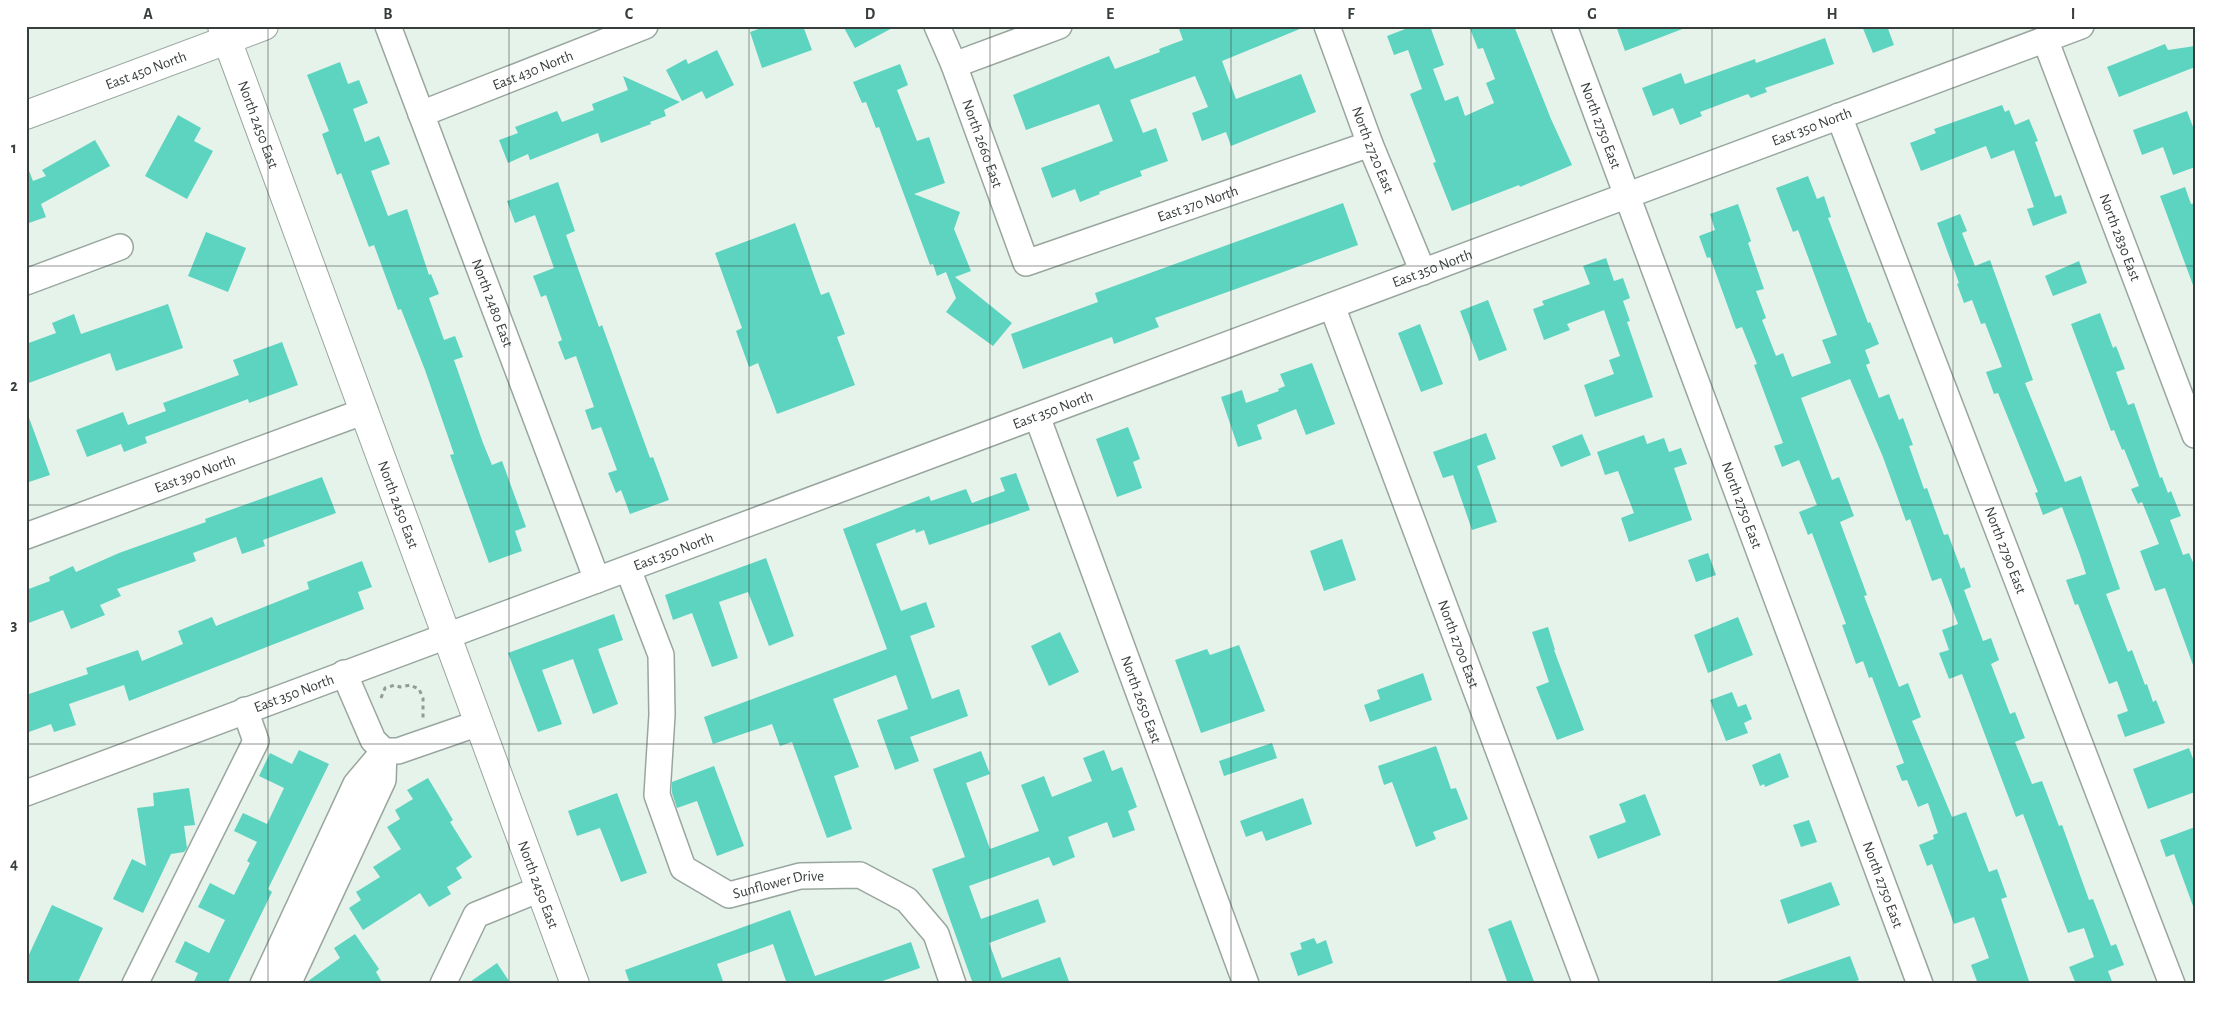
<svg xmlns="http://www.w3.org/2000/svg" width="2221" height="1010" font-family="'Alegreya Sans',sans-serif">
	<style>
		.building { fill: #5dd4bf }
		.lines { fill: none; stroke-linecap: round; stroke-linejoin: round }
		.street-casing { stroke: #99a69f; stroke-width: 28 }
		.secondary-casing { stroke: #99a69f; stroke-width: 30 }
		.path { stroke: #919c96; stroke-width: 3; stroke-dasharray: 4 4; stroke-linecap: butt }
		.street { stroke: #fff; stroke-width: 25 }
		.secondary { stroke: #fff; stroke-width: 28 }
		.grid { fill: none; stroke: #383e3b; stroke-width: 1; stroke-opacity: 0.55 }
		.labels { text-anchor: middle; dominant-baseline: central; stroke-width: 4.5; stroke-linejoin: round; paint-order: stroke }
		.street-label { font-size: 15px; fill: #383e3b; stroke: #fff }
		.neatline { fill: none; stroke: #383e3b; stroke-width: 2 }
		.grid-label { font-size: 16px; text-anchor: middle; font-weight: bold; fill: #383e3b }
	</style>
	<rect width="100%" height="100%" fill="#e5f3eb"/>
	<path class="building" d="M767,26h36l9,24 -50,18 -12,-36z
		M843,26h53l-41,22z
		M1178,26h129l-85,35 14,38 65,-25 15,38 -85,34 -5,-14 -24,9 -10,-28 16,-6 -13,-31 -65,24 13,33 13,-5 12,33 -28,10 2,5 -43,16 1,2 -20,8 -5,-13 -23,9 -11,-30 72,-27 -14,-37 -73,26 -13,-35 96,-39 6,13 45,-17 -1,-3 24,-9z
		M1413,26h17l14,39 -11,4 12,32 13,-5 7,20 29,-13 -8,-20 9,-4 -12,-31 -5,1 -9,-23h45l37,93 21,46 -52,22 -1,-2 -67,26 -19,-48 3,-1 -26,-68 12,-5 -14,-39 -14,5 -7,-19z
		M1616,26h69v2l-60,23z
		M1862,26h25l7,19 -21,8z
		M1825,38l9,26 -69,24 2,4 -16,6 -3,-4 -48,18 2,4 -22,9 -7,-17 -20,8 -11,-28 39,-15 4,11 70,-25 1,4z
		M2165,44l3,6 27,-4v21l-76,30 -12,-30z
		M717,50l17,35 -28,14 -4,-8 -20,10 -16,-31 20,-11 2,5z
		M340,62l8,22 11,-4 9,23 -15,6 12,33 14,-6 11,28 -19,7 17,45 19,-7 22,66 2,-1 8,20 -10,4 15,42 11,-4 8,21 -9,3 29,83 9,22 10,-4 24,66 -11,4 7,20 -33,12 -39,-108 4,-1 -29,-84 -24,-61 -3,1 -24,-65 -5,2 -28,-74 -4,2 -15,-41 7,-3 -22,-56z
		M900,64l8,21 -11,5 20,51 12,-4 16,46 -31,11 46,18 -6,17 17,42 -16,6 57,46 -19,23 -47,-34 10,-14 -10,-26 -9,4 -4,-12 -3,1 -51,-138 -3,1 -10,-26 -4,1 -9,-21z
		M623,76l57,26 -16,8 2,6 -16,6 1,2 -50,19 -3,-10 -68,27 -2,-6 -20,9 -9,-23 19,-7 -3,-6 42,-16 5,11 32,-12 -2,-6 36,-14z
		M2002,105l3,7 4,-2 6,15 14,-6 9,22 -3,1 20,55 6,-2 6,18 -34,13 -6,-17 7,-2 -20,-57 -23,9 -5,-13 -65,25 -11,-28 26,-10 -2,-4z
		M2187,111l8,21v35l-22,8 -10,-28 -21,8 -9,-25z
		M178,115l23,13 -7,13 19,10 -26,48 -42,-23z
		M95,140l15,26 -69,38 5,13 -20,7v-56h2l5,13 13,-5 -4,-6z
		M1808,176l9,23 7,-3 7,21 -3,1 40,105 2,-1 9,22 -14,6 5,13 -4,2 13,33 10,-4 10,26 4,-2 10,27 -4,1 15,43 3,-1 17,47 4,-1 13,35 3,-2 7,20 -7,3 19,51 8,-3 8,22 -8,4 19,50 5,-2 10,26 -10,4 17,42 10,-3 17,45 3,-1 27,75 4,-1 18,47 5,-2 8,21 -16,6 5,13h-37l-7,-17 25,-10 -10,-29 -16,5 -45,-119 -7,3 -54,-143 -13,5 -10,-26 10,-3 -7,-20 16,-6 -17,-46 -9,3 -22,-62 -4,2 -23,-64 -33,-78 -49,19 31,82 7,-3 15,39 -14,6 27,73 -3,1 35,91 9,-4 13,34 -9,4 40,96 14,-5 23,60 8,-3 10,28 -6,2 29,85h-52l-7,-19 18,-7 -15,-41 -20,7 -22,-60 -5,2 -8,-21 15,-6 -1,-4 5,-2 -10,-30 -10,4 -11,-27 -5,1 -6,-15 8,-3 -32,-86 -3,1 -6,-17 -7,3 -14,-39 4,-1 -34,-91 -4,2 -9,-23 18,-7 -18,-45 -17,7 -8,-21 9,-3 -29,-78 3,-1 -15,-37 -6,2 -26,-72 -3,1 -8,-22 16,-6 -5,-16 28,-10 13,37 -3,2 16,46 -8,2 10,27 -4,2 14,36 7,-3 9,24 39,-14 -9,-23 15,-5 -39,-105 -5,2 -17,-44z
		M558,182l17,49 -9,4 33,92 3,-2 48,133 3,-1 16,43 -39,14 -9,-24 -5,3 -8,-20 9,-3 -16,-43 -9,3 -7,-20 9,-3 -18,-51 -11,4 -7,-18 4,-2 -16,-45 -5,2 -8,-21 21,-8 -19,-53 -20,8 -8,-22z
		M2185,187l6,17 4,-1v82h-2l-33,-89z
		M1343,203l15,42 -203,73 4,9 -45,17 -2,-7 -89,32 -12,-35 87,-32 -3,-9z
		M1960,214l7,17 -5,2 13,33 15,-6 43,120 -8,3 40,99 16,-6 39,113 -14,5 22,58 4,-2 13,35 2,-1 6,18 3,-2 9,23 -40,14 -8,-22 11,-4 -11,-30 -8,3 -31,-80 -3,1 -9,-25 20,-6 -6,-19 -18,-48 -19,8 -8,-22 3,-1 -40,-99 -4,1 -8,-22 16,-5 -17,-44 -4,1 -9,-24 -8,3 -7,-19 2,-1 -22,-60z
		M795,223l26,72 8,-3 16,42 -8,3 18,48 -78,29 -19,-51 -9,4 -13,-36 6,-3 -27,-75z
		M206,232l40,16 -18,44 -40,-16z
		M1606,258l8,23 9,-3 7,20 -7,3 7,20 -3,1 26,75 -58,20 -11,-32 30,-11 -5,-14 11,-4 -16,-46 -37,14 3,6 -26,10 -11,-31 11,-4 -2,-4 48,-17 -7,-18z
		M2079,261l8,22 -34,13 -8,-20z
		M1488,300l19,50 -28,11 -19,-50z
		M168,304l15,44 -67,23 -6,-18 -84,31v-40l30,-11 -4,-10 22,-9 7,20z
		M2100,313l13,35 3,-2 9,23 -9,3 12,33 6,-2 26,75 2,-1 6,16 3,-2 10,25 -11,4 13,35 6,-2 6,14v98h-2l-28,-77 -10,3 -15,-40 19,-7 -17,-42 -4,2 -7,-15 8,-3 -15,-37 -2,1 -8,-20 -3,1 -40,-107z
		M1420,324l23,60 -22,8 -23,-59z
		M282,342l16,43 -49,18 -1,-4 -103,38 2,6 -23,9 -3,-8 -34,13 -11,-27 47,-18 5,13 38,-14 -3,-8 76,-28 -6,-15z
		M1312,363l23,61 -29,11 -10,-26 -39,16 5,14 -24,8 -17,-50 21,-7 4,13 33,-12 -1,-2 7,-3 -5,-12z
		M26,415h2l22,60 -24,8z
		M1128,427l12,32 -7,3 9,26 -25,9 -21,-58z
		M1486,433l10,26 -19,7 20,56 -25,8 -19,-55 -10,3 -10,-26z
		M1582,434l9,21 -30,12 -9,-21z
		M1644,435l3,9 17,-6 5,14 12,-4 6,16 -13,4 18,52 -63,22 -8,-24 13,-5 -16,-42 -13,4 -8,-23z
		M1016,473l14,37 -101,35 -5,-15 -8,3 -1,-4 -39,15 25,67 25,-9 9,25 -25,9 22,63 27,-10 9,27 -58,21 9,24 -24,9 -18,-50 31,-11 -12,-34 -63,24 26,68 -25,9 18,53 -25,9 -35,-96 -12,4 -8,-22 -59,20 -9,-27 183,-68 -44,-120 86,-33 2,5 35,-12 6,14 33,-12 -5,-13z
		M322,477l14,36 -73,27 2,6 -23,8 -6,-17 -43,16 3,8 -79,28 4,7 -21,9 5,10 -34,14 -8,-19 -37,14v-34l24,-9 -1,-4 24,-11 3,6 43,-19 87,-31 -1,-3z
		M1342,539l14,41 -32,11 -14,-40z
		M1708,553l8,22 -20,7 -8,-22z
		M766,558l28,78 -25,10 -21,-54 -29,10 19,56 -26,9 -20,-54 -19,7 -8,-25z
		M362,561l10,26 -14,5 6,17 -235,92 -5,-16 -55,19 7,21 -22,7 -3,-8 -25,9v-38l62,-21 -2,-6 52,-18 4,11 41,-17 -5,-13 34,-14 4,9 93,-37 -2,-7z
		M614,614l9,26 -25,9 20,55 -25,10 -20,-55 -31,11 20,54 -24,8 -30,-79z
		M1738,617l15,38 -45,18 -14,-38z
		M1548,627l7,23h-1l30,80 -27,10 -21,-53 13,-5 -17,-50z
		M1060,632l19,40 -30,14 -18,-40z
		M1239,645l26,66 -64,22 -26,-73 32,-11 3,6z
		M1423,673l9,27 -62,22 -6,-17 16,-6 -3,-9z
		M1732,692l6,15 8,-3 6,15 -8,4 4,10 -22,8 -16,-41z
		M1272,743l5,15 -53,18 -5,-15z
		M1436,746l15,43 5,-1 12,31 -35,13 3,7 -20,8 -24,-65 -8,3 -6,-19z
		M2189,748l6,16v28l-47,17 -15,-40z
		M299,750l30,14 -61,125 4,3 -45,92h-34l5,-11 -23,-11 10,-21 24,12 16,-33 -27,-13 12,-24 24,12 16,-32 -3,-2 10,-19 -23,-11 9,-18 24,11 17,-36 -25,-12 11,-23 22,11z
		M1104,750l8,21 10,-4 15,40 -9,4 7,19 -22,8 -6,-16 -39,15 7,20 -22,9 -4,-9 -80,29 12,33 57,-20 8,23 -57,21 13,35 58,-21 10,27h-97l-41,-115 33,-12 -32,-88 48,-18 9,23 -24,9 24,66 49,-18 -18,-46 23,-9 8,21 40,-16 -9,-23z
		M1780,753l9,24 -24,10 -1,-3 -4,2 -8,-21z
		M714,766l30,80 -27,10 -20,-55 -20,7 -5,-15v-11z
		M428,778l25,42 -3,2 22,35 -16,11 6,10 -15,9 4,7 -22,13 -9,-14 -57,37 -14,-22 12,-8 -5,-8 24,-15 -7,-10 28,-18 -14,-22 13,-8 -5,-9 18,-11 -6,-9z
		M189,788l6,37 -11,1 3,22 -3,4 -13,2 -28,59 -30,-14 19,-40 14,7 -9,-58 17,-2 -1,-13z
		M617,793l30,80 -26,9 -21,-54 -23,8 -9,-25z
		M1645,794l16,41 -63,24 -9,-23 37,-14 -7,-18z
		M1303,798l9,26 -46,17 -4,-10 -16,6 -6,-16z
		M1809,820l8,22 -16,5 -8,-22z
		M2195,827v79h-2l-19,-52 -8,3 -6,-17z
		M1831,882l9,23 -52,19 -8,-24z
		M52,905l51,23 -26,56h-51v-23z
		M790,910l25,66 96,-34 9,26 -46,16h-87l-14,-40 -56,20 7,20h-94l-5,-14z
		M1511,920l24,64h-27l-20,-55z
		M355,934l24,35 -3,3 7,12h-79l36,-26 -6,-10z
		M1314,938l3,6 9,-4 7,23 -35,13 -8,-23 12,-4 -2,-6z
		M1850,956l9,24 -11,4h-70l-1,-3z
		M497,963l14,21h-44z"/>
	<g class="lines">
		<defs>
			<g id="street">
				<path id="s1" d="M388,26l209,554"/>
				<path id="s2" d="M937,26l17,39 72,198 344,-119"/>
				<path id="s3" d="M1327,26l43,118 53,128"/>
				<path id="s4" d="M1564,26l356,958"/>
				<path id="s5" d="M2045,39l150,396"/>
				<path d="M954,65l105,-39"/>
				<path id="s6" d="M421,114l224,-88"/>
				<path id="s7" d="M1839,116l333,868"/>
				<path d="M26,282l94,-35"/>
				<path id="s8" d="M1332,306l254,678"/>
				<path id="s9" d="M1037,416l209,568"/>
				<path id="s10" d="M26,536l339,-125"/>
				<path id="s11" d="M628,569l33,86 1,60 -5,80 26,73 46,27 71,-19 60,-1 47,25 29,34 17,50"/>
				<path d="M344,673l29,67 11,11h14l81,-28"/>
				<path id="s12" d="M26,793l2055,-767"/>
				<path d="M135,984l121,-243 -11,-31"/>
				<path d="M263,984l93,-200 28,-33"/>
				<path d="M288,984l95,-204 1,-29"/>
				<path d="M443,984l33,-69 64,-26"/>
			</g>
			<g id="secondary">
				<path id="s13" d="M222,26l353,958"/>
				<path id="s14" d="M26,115l238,-89"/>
			</g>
		</defs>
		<use href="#street" class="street-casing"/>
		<use href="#secondary" class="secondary-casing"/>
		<path class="path" d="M381,698l4,-10 10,-3 5,2 10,-2 9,4 4,9v21"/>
		<use href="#street" class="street"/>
		<use href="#secondary" class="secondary"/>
	</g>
	<path class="grid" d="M268,26v958M509,26v958M749,26v958M990,26v958M1231,26v958M1471,26v958M1712,26v958M1953,26v958M26,266h2169M26,505h2169M26,744h2169"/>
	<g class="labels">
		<g class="street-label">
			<text stroke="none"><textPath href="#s14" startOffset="128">East 450 North</textPath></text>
			<text stroke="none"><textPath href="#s6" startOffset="120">East 430 North</textPath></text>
			<text stroke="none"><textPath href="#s13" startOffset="105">North 2450 East</textPath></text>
			<text stroke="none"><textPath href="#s4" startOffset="106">North 2750 East</textPath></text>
			<text stroke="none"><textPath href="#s12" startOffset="1906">East 350 North</textPath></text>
			<text stroke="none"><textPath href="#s2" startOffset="126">North 2660 East</textPath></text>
			<text stroke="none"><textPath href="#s3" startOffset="132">North 2720 East</textPath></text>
			<text stroke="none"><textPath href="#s2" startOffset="435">East 370 North</textPath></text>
			<text stroke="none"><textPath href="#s5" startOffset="212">North 2830 East</textPath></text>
			<text stroke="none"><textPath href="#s12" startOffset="1501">East 350 North</textPath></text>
			<text stroke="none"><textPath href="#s1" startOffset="296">North 2480 East</textPath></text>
			<text stroke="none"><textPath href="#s12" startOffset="1096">East 350 North</textPath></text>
			<text stroke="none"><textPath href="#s10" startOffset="180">East 390 North</textPath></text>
			<text stroke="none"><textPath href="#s13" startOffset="510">North 2450 East</textPath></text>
			<text stroke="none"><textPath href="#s4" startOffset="511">North 2750 East</textPath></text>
			<text stroke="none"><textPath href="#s7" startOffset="465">North 2790 East</textPath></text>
			<text stroke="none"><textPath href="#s12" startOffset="691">East 350 North</textPath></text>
			<text stroke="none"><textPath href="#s8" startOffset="361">North 2700 East</textPath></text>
			<text stroke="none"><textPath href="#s12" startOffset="286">East 350 North</textPath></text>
			<text stroke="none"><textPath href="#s9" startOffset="302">North 2650 East</textPath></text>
			<text stroke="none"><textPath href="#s11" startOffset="414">Sunflower Drive</textPath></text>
			<text stroke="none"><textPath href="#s13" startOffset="915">North 2450 East</textPath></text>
			<text stroke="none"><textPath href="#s4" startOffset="916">North 2750 East</textPath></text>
		</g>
	</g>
	<rect width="2221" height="1010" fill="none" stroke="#ffffff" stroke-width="55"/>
	<rect x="28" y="28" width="2166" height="954" class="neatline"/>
	<g class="grid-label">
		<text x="148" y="19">A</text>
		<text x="388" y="19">B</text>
		<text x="629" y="19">C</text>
		<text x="870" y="19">D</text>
		<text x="1110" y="19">E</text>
		<text x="1351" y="19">F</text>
		<text x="1592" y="19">G</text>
		<text x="1832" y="19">H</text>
		<text x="2073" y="19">I</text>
		<text x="14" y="153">1</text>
		<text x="14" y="391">2</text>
		<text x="14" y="630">3</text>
		<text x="14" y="869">4</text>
	</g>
</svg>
